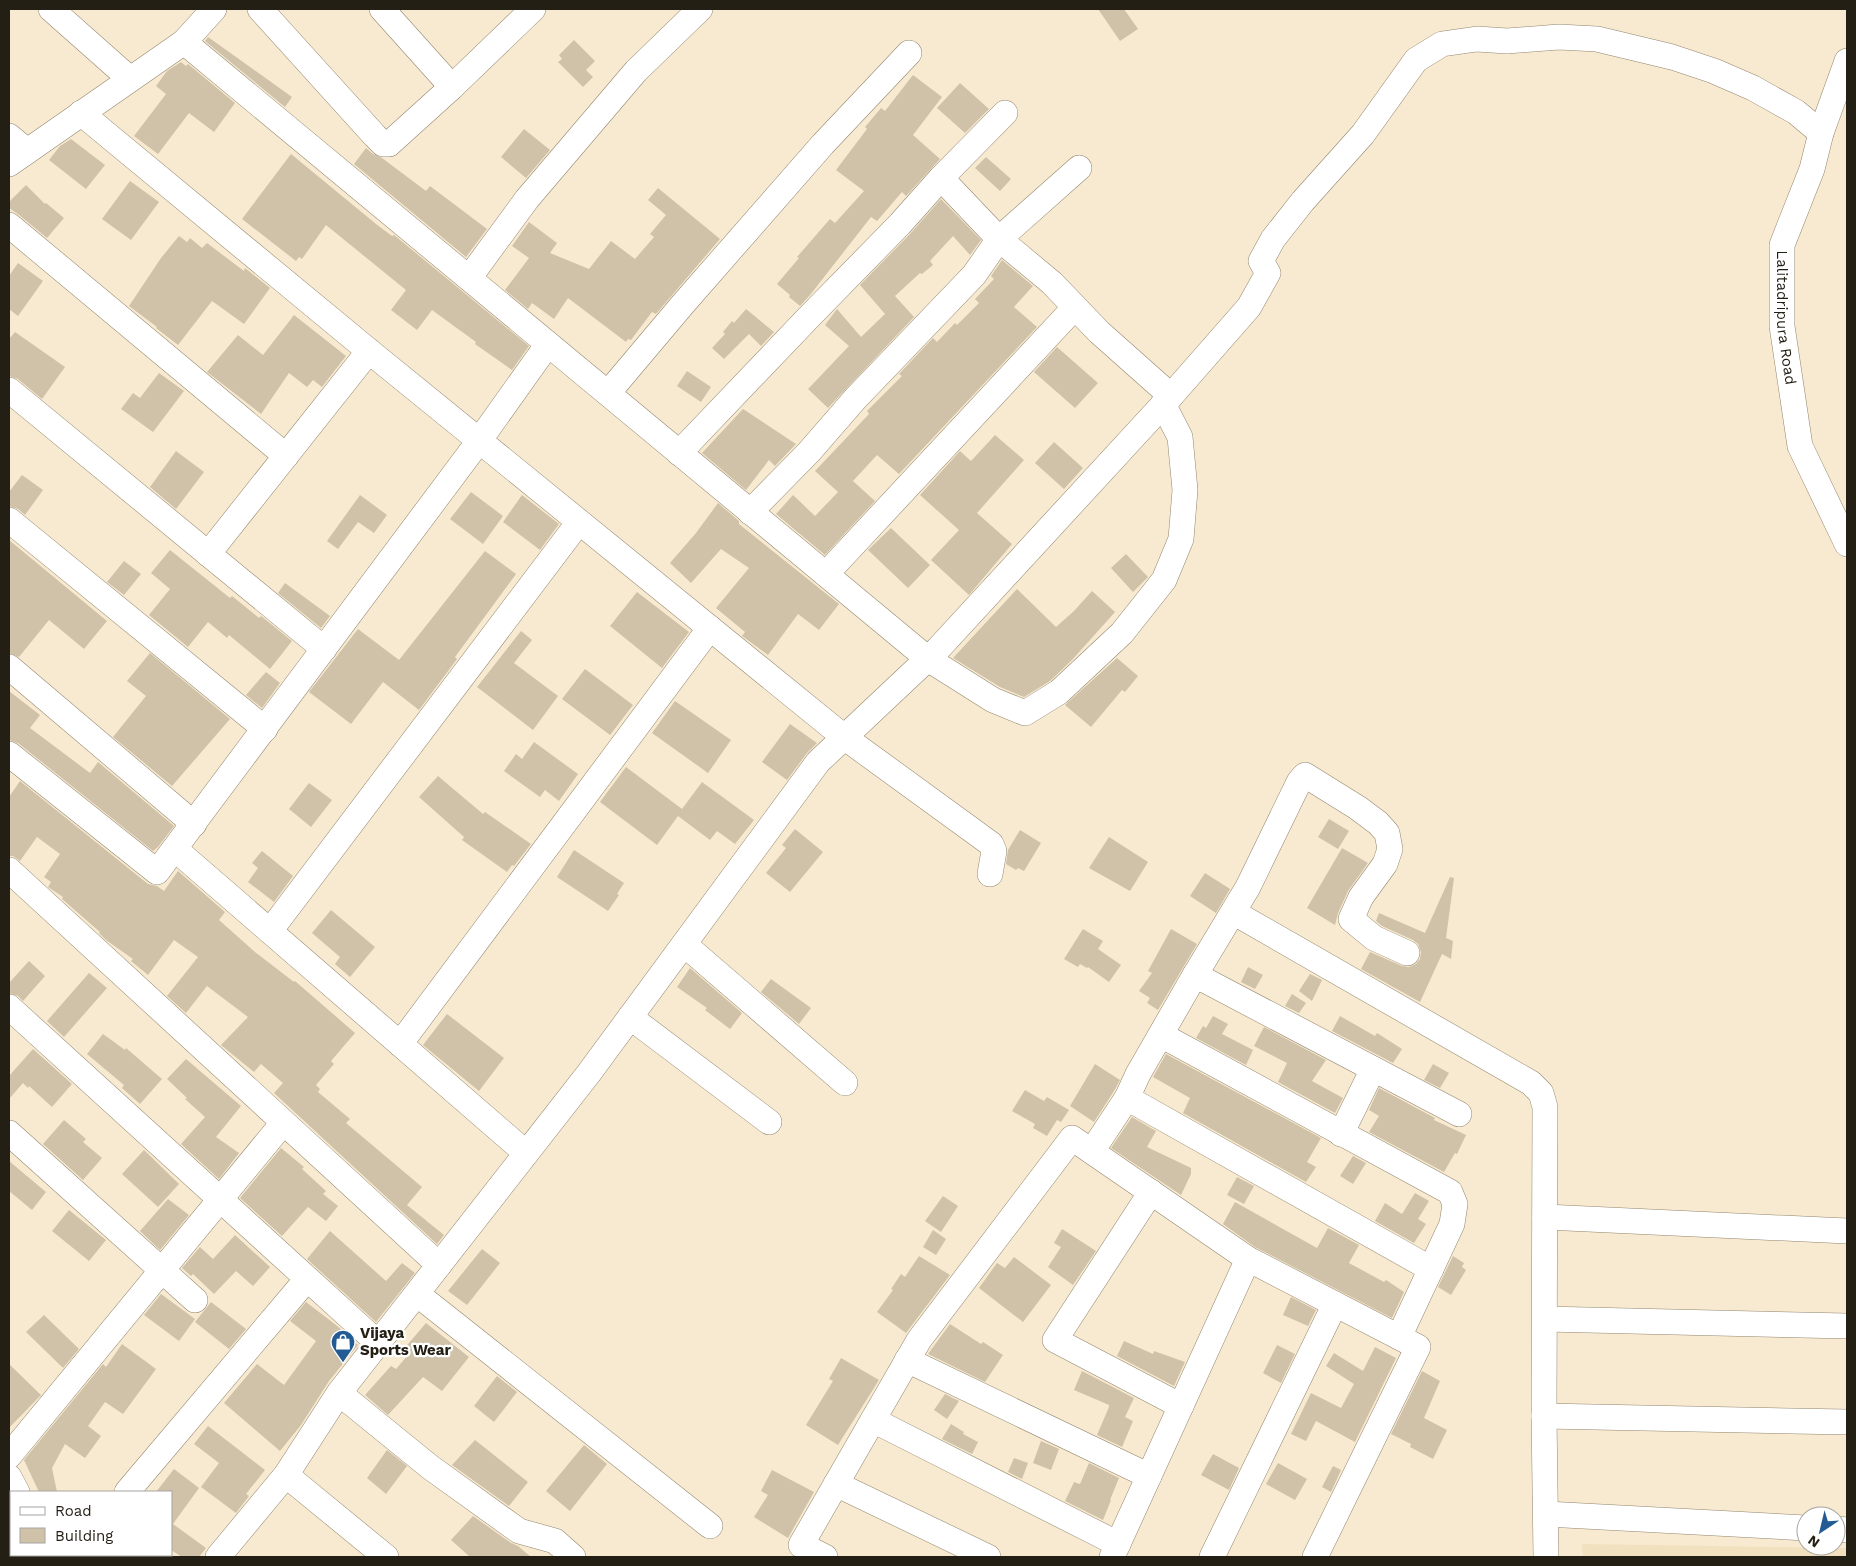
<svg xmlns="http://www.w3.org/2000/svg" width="1856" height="1566" font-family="'Work Sans',sans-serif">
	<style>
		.built { fill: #f2e1bf }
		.building { fill: #cfc2a8 }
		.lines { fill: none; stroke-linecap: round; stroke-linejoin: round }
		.minor-casing { stroke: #92866e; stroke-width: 26 }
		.minor { stroke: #fff; stroke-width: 25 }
		.labels { text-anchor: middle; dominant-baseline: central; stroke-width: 4.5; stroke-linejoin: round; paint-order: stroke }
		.street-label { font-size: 15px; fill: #241f15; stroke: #fff }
		.poi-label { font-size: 15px; font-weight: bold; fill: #241f15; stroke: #fff; text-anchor: start }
	</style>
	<rect width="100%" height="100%" fill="#f8ead0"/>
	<path class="built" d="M1582,1544l265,4v9h-264z"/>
	<path class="building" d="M1098,9h26l14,20 -18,12z
		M208,37l84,60 -7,10 -80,-66z
		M574,40l21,21 -9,9 7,7 -10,10 -25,-25 4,-3 -3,-4z
		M181,62l5,4 2,-2 47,39 -21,29 -25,-19 -31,41 -24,-18 32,-42 -10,-8 11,-15z
		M913,75l29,22 -29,38 27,24 -34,37 -4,-4 -25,29 -6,-4 -61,78 -10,11 -11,-9 1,-2 -13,-11 22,-26 -2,-1 33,-38 5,4 29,-32 -28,-21 31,-41 -2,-2 16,-19 4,3z
		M960,83l29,26 -24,24 -28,-25z
		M524,129l26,21 -24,28 -25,-21z
		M71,139l34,26 -19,24 -37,-29 11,-14z
		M366,148l7,6 9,4 44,33 4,-5 57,43 -21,28 -112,-93z
		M291,154l85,70 16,12 2,-1 135,111 -17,24 -37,-26 1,-2 -44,-32 -15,20 -26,-20 15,-20 -80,-65 -24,34 -3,-2 -3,4 -54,-42z
		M986,157l25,22 -11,12 -25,-23z
		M130,181l29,21 -28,38 -29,-21z
		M26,185l19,19 1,-1 18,15 -17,20 -29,-24 -9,-6v-6z
		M658,188l62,51 -64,75 -4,-2 -21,28 -3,-1 -2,3 -58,-44 -14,21 -22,-16 -4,6 -23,-19 24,-32 -17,-12 17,-24 28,21 -7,10 39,16 22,-28 24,18 19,-22 -4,-3 16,-19 -18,-15z
		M941,199l40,41 -11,15 -17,-19 -23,25 3,4 -11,9 -2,-1 -25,23 19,21 -86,91 -20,-19 41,-43 -24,-21 12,-16 24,28 24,-23 -25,-29 50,-51z
		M179,236l8,6 3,-4 12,10 5,-5 37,28 1,-3 25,20 -26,36 -32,-23 -34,44 -22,-17 1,-1 -28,-21 32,-48z
		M1002,260l31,26 -19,21 23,20 -138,147 -22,-19 -24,26 22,20 -50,54 -49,-41 17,-19 22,21 23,-24 -23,-21 54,-57 -2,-3 35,-35 -3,-2 34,-36 4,4 18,-19 2,2 22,-22 -4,-4 19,-20 -3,-3z
		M18,263l25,18 -25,35 -9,-7v-33z
		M746,309l28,23 -13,14 -12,-12 -25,25 -12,-11 13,-14 -2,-2 9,-11 2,2z
		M294,315l52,41 -24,31 -9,-7 -6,7 -18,-14 -28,41 -54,-42 31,-37 25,20z
		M15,332l50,35 -23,32 -24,-20 -9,-3v-37z
		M1057,347l41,36 -23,25 -41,-36z
		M687,371l24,16 -10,15 -24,-16z
		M159,373l25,18 -31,41 -32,-23 12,-16 7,5z
		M743,409l53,35 -21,22 -6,-6 -23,30 -44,-37z
		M995,435l29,25 -47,53 35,31 -43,51 -38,-35 28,-30 -39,-35 40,-44 11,10z
		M1054,442l29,26 -19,21 -29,-26z
		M176,451l28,21 -28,37 -26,-22z
		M22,475l21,15 -18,25 -7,-6 -9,-3v-14z
		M471,492l32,24 -20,28 -33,-25z
		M360,495l27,20 -13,18 -16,-11 -20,27 -11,-8z
		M522,495l37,29 -19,26 -37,-28z
		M718,503l21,18v3l100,80 -20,26 -21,-16 -30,41 -26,-19 3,-4 -29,-24 33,-40 -28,-19 -30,34 -21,-20 26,-30z
		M891,528l39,37 -22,23 -40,-38z
		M9,540l98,81 -23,28 -35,-29 -30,37 -10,-4z
		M170,550l60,48 2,-2 27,22 2,-2 31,25 -22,28 -41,-34 -2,3 -19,-16 -20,25 -39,-32 21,-26 -19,-16z
		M485,551l31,23 -61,83 2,2 -38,51 -36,-28 -32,42 -42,-32 49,-63 41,31z
		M1126,554l22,23 -15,15 -22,-24z
		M124,561l17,13 -17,21 -17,-13z
		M285,583l45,33 -9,12 -43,-35z
		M1017,589l39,38 18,-16 18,-20 23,21 -43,48 -22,21 -26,16 -24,-10 -47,-29z
		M637,592l52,40 -27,36 -52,-42z
		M521,631l11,9 -18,23 44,33 -25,34 -56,-43z
		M150,653l80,66 -58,67 -59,-49 33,-41 -19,-15z
		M1117,658l21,18 -13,16 -3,-2 -31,37 -26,-22z
		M585,669l48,36 -23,30 -48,-36z
		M266,672l14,11 -18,25 -16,-13z
		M9,691l31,24 -10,13 60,45 8,-11 76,64 -16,21 -5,4 -135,-108 -9,-3z
		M675,701l56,39 -23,33 -56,-40z
		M790,724l27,19 -10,10 -20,27 -25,-18z
		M534,742l44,32 -19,27 -14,-11 -5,7 -36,-26 12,-17 6,5z
		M626,767l56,42 20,-27 52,38 -19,24 -18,-13 -7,9 -32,-24 -21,29 -57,-43z
		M438,776l45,38 2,-2 46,32 -17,22 -2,-1 -5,7 -45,-32 2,-3 -45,-40z
		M20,781l128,103 9,2 7,5 14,-20 47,41 -6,8 36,32 39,30 1,-1 60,52 -24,28 3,3 -18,21 4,4 -2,3 32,27 -4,4 76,64 -15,18 37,30 -7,9 -163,-151 9,-10 -22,-19 -7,8 -33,-27 27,-28 -41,-31 -21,27 -19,-17 31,-39 -24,-17 -26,35 -17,-14 2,-2 -27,-19 -7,-7 1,-1 -38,-33 1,-2 -15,-10 3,-5 -7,-5 16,-23 -23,-17 -17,24 -7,-5h-4v-59z
		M309,783l23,17 -21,27 -22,-18z
		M1329,819l20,12 -11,18 -20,-12z
		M795,829l28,23 -33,40 -24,-19 20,-25 -4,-3z
		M1020,830l21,13 -17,28 -6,-3 -2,2 -10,-6 2,-14z
		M1109,837l39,25 -18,29 -41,-23z
		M1342,848l26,15 -20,28 -10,22 -3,12 -28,-17z
		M574,850l50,33 -7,11 2,1 -11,16 -51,-34z
		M262,851l31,25 -19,26 -26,-20 10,-14 -6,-5z
		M1205,873l25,16 -14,24 -26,-17z
		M1450,877l4,1 -8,60 7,3 -2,18 -9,-5 -22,48 -59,-33 9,-17 32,14 7,1 7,-3 4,-5 1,-7 -3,-8 -5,-4 -31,-14 -6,-5 3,-8 46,20z
		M331,910l44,37 -25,30 -15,-13 5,-7 -28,-24z
		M1083,929l20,12 -5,8 23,16 -12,17 -21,-15 -1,1 -7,-4 -2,3 -14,-8z
		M1171,929l26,15 -39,66 -11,-7 3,-5 -11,-7 13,-18 -4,-2z
		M29,961l16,15 -22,25 -5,-5 -9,-3v-10z
		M1248,967l15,8 -8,14 -14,-7z
		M690,968l52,45 -12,16 -25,-19 2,-2 -30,-21z
		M89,973l18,15 -43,49 -17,-16z
		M1310,974l12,6 -10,21 -13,-10z
		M771,979l40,29 -12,16 -38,-32z
		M1292,994l14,9 -7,10 -14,-7z
		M447,1014l57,44 -25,33 -56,-46z
		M1213,1016l15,8 -6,10 31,16 -7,15 -50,-27 7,-12 3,2z
		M1340,1016l35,20 2,-3 25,16 -9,14 -61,-32z
		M1264,1027l62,33 -14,21 31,17 -8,15 -57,-31 9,-19 -33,-17z
		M103,1034l22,16 1,-2 36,31 -22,25 -18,-16 2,-3 -37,-31z
		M33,1049l39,35 -20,23 -23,-21 -1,2 -5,-5 -14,16v-23z
		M1166,1054l155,84 -14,24 9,5 -10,15 -123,-69 7,-15 -37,-21z
		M186,1059l55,47 -25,31 23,16 -20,26 -38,-35 24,-27 -20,-18 2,-1 -20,-19z
		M1095,1064l25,16 -6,11 -20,31 -24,-16z
		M1433,1064l16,9 -9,15 -16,-8z
		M1379,1088l56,30 -1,2 32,15 -9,19 -2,-1 -11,19 -75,-40 10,-16 -10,-6z
		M1025,1090l19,11 3,-4 22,13 -8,12 -4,-2 -10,16 -14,-8 2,-4 -23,-13z
		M1132,1117l24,14 -9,16 44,21v6l-10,21 -70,-47z
		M64,1120l22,19 -3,3 19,16 -19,22 -40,-36z
		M281,1148l23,19 -2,2 24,22 -3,3 15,12 -12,15 -18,-14 -26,29 -42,-38z
		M144,1150l35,34 -21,23 -36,-33z
		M1353,1156l13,7 -13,21 -13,-8z
		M9,1161l37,31 -14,18 -23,-19z
		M1237,1177l17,9 -10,18 -17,-9z
		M1415,1193l14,8 -11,18 8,5 -12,19 -39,-22 10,-18 17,11z
		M943,1196l15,10 -17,26 -16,-11z
		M168,1199l21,16 -29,35 -20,-19z
		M1235,1202l82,46 11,-20 31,17 -10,18 35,19 2,-2 18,12 -12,26 -137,-71 -32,-23z
		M69,1210l37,30 -17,21 -37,-30z
		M1062,1229l34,22 -23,34 -25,-18 13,-20 -7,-4z
		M933,1230l13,9 -10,16 -13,-8z
		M330,1231l56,50 16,-18 13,10 -39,49 -69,-63z
		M235,1235l35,32 -17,19 -17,-15 -22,23 -21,-20 -2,2 -9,-8 18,-21 13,12z
		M482,1249l18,14 -33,42 -19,-14z
		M919,1256l31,19 -44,58 -29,-21 16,-22 -2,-1 10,-15 4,3z
		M1453,1256l11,7 -2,4 4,3 -15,25 -13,-8z
		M1014,1257l37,28 -28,37 -44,-34 18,-25 8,5z
		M161,1294l34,25 -16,22 -35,-26z
		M1291,1297l25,13 -8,16 -25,-11z
		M211,1302l35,27 -17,20 -34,-27z
		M306,1302l30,23 22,20 -29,36 -28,44 -21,26 -56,-48 33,-39 27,21 32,-44 -26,-20z
		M44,1315l35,34 -16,19 -37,-36z
		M426,1323l43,34 -27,34 -19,-14 -35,38 -23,-20 26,-29 5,3 12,-14 -5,-5z
		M950,1324l31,20 2,-2 20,13 -18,27 -57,-28z
		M1124,1341l29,13 1,-3 31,11 -11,24 -57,-30z
		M122,1344l34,25 -33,45 -18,-12 -17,24 13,10 -16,22 -20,-14 -13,24 5,24h-18l-15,-32 79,-96 3,3z
		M1277,1345l18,9 -14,29 -18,-10z
		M1375,1347l21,11 -41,84 -39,-21 -10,20 -15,-7 20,-41 30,15 13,-24 -28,-18 8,-13 29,18z
		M841,1358l38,22 -41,65 -32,-20 27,-44 -4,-2z
		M9,1364l32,31 -32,33z
		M1082,1371l52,27 -9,19 8,4 -11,26 -25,-12 12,-28v-2l-35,-15z
		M1422,1371l18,10 -16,37 23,12 -14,29 -23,-12 1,-3 -20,-10z
		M497,1376l20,16 -23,30 -20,-16z
		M945,1394l14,7 -12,18 -13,-9z
		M951,1424l13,8 -1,2 15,8 -6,12 -30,-15z
		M208,1426l57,44 -19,24 3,2 -13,17 -35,-26 18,-24 -25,-19z
		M475,1440l53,42 -19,24 -57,-41z
		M1041,1441l18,8 -8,21 -18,-7z
		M584,1445l23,19 -37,47 -24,-20z
		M387,1450l20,16 -21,28 -19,-16z
		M1213,1454l26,14 -10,22 -28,-15z
		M1014,1458l14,5 -6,16 -14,-7z
		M1089,1463l30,15 -9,22h1l-8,20 -38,-19 9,-19 6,2z
		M1278,1463l29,16 -12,21 -29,-16z
		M1333,1466l8,4 -10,22 -9,-5z
		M174,1469l25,19 -26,36 33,24 -7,9h-17l-11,-7v-58h-15z
		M772,1470l42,22 -26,46 -34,-21 14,-22 -7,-4z
		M473,1516l38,27 7,3 13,11h-61l-19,-17z"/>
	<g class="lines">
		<defs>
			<g id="minor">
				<path d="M51,9l79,70"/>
				<path d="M260,9l115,127 8,8h6l63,-57 81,-78"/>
				<path d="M382,9l70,78"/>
				<path d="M184,42l744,617 65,41 32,13 34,-21 63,-59 42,-53 17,-41 4,-49 -5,-53 -17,-33"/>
				<path id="s1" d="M1847,61l-26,72 -9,36 -30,76v81l18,120 47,98"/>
				<path d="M81,113l288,238 475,386 147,107 3,7 -4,23"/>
				<path d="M9,136l18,15"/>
				<path d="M9,164l175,-122 30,-33"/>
				<path d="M941,178l58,61 53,44 47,49 72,64"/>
				<path d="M9,225l277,231"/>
				<path d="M469,278l58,-79 109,-128 64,-62"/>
				<path d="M9,390l315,259"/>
				<path d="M608,393l75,-89 140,-160 86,-91"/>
				<path d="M679,453l128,-134 93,-95 41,-46 64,-65"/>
				<path d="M750,512l59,-60 46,-53 119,-124 25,-36 80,-71"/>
				<path d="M9,520l256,209"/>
				<path d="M208,554l161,-203"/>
				<path d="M826,574l249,-267"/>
				<path d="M9,667l185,157"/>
				<path d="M9,754l148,118 322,-431 69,-97"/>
				<path d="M175,849l351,304"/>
				<path d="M9,870l430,395"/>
				<path d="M1233,912l298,171 10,10 4,14 -1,309 2,141"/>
				<path d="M270,931l309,-409"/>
				<path d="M684,944l161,139"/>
				<path d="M1195,975l264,139"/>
				<path d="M9,1007l369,336"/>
				<path d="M630,1017l139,105"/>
				<path d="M1161,1035l289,157 5,12 -3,20 -53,113"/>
				<path d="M400,1044l310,-416"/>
				<path d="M1127,1098l304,171"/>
				<path d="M9,1133l186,167"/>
				<path d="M1341,1134l32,-65"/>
				<path d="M1092,1151l35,-53 11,-24 57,-99 53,-88 51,-105 6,-7 53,33 20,15 9,10 3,16 -5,15 -24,33 -10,22 23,19 33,15"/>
				<path d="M1151,1192l-96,148 126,66"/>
				<path d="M1545,1217l302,14"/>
				<path d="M417,1294l293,232"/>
				<path d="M1545,1319l302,7"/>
				<path d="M907,1360l242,116"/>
				<path d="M339,1393l91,74 89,64 36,10 18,16"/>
				<path d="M1544,1416l303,6"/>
				<path d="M873,1420l245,124"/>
				<path d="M9,1456l274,-333"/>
				<path d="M286,1475l100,82"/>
				<path d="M9,1477l8,15"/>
				<path d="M836,1484l152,73"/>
				<path d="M127,1492l180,-213"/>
				<path d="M1546,1514l260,14"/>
				<path d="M1836,1529l11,1"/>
				<path d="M50,1555l1,2"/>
				<path d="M72,1557l2,-2"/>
				<path d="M218,1557l68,-82 53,-82 250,-320 229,-311 120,-113 233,-253 78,-89 19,-34 -7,-12 12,-22 30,-38 60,-67 53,-74 26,-16 35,-5 30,2 52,-4 38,2 75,18 42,14 39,17 43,24 25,21"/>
				<path d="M825,1557l-24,-12 118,-205 153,-202 176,121 170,88 -103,210"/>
				<path d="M1112,1557l136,-298"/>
				<path d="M1212,1557l123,-253"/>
			</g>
		</defs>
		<use href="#minor" class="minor-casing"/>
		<use href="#minor" class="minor"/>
	</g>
	<defs>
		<symbol id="shop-pin" viewBox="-11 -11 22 30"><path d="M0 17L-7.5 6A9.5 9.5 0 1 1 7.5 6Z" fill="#235c94" stroke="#fff"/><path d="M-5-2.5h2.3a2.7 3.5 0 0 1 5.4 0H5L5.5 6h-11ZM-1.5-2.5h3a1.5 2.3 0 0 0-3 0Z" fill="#fff"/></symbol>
	</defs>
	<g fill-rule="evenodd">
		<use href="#shop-pin" x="329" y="1328" width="28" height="38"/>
	</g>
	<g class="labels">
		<g class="street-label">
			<text stroke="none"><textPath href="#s1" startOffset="268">Lalitadripura Road</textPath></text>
		</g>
		<g class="poi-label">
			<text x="360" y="1333">Vijaya<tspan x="360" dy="17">Sports Wear</tspan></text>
		</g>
	</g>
	<rect width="1856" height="1566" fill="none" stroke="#241f15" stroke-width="20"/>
	<rect x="10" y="1491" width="162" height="65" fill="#ffffff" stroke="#a7a5a1"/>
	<rect x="20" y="1507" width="25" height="8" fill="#ffffff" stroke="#a7a5a1"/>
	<text x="55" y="1516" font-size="15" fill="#241f15">Road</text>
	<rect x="20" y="1528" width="25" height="15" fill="#cfc2a8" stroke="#a7a5a1"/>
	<text x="55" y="1541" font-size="15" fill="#241f15">Building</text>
	<g transform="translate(1821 1531) rotate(215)"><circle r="24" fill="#ffffff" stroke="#a7a5a1"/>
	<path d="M0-4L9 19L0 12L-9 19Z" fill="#235c94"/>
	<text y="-8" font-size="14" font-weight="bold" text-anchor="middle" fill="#241f15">N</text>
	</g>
</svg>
